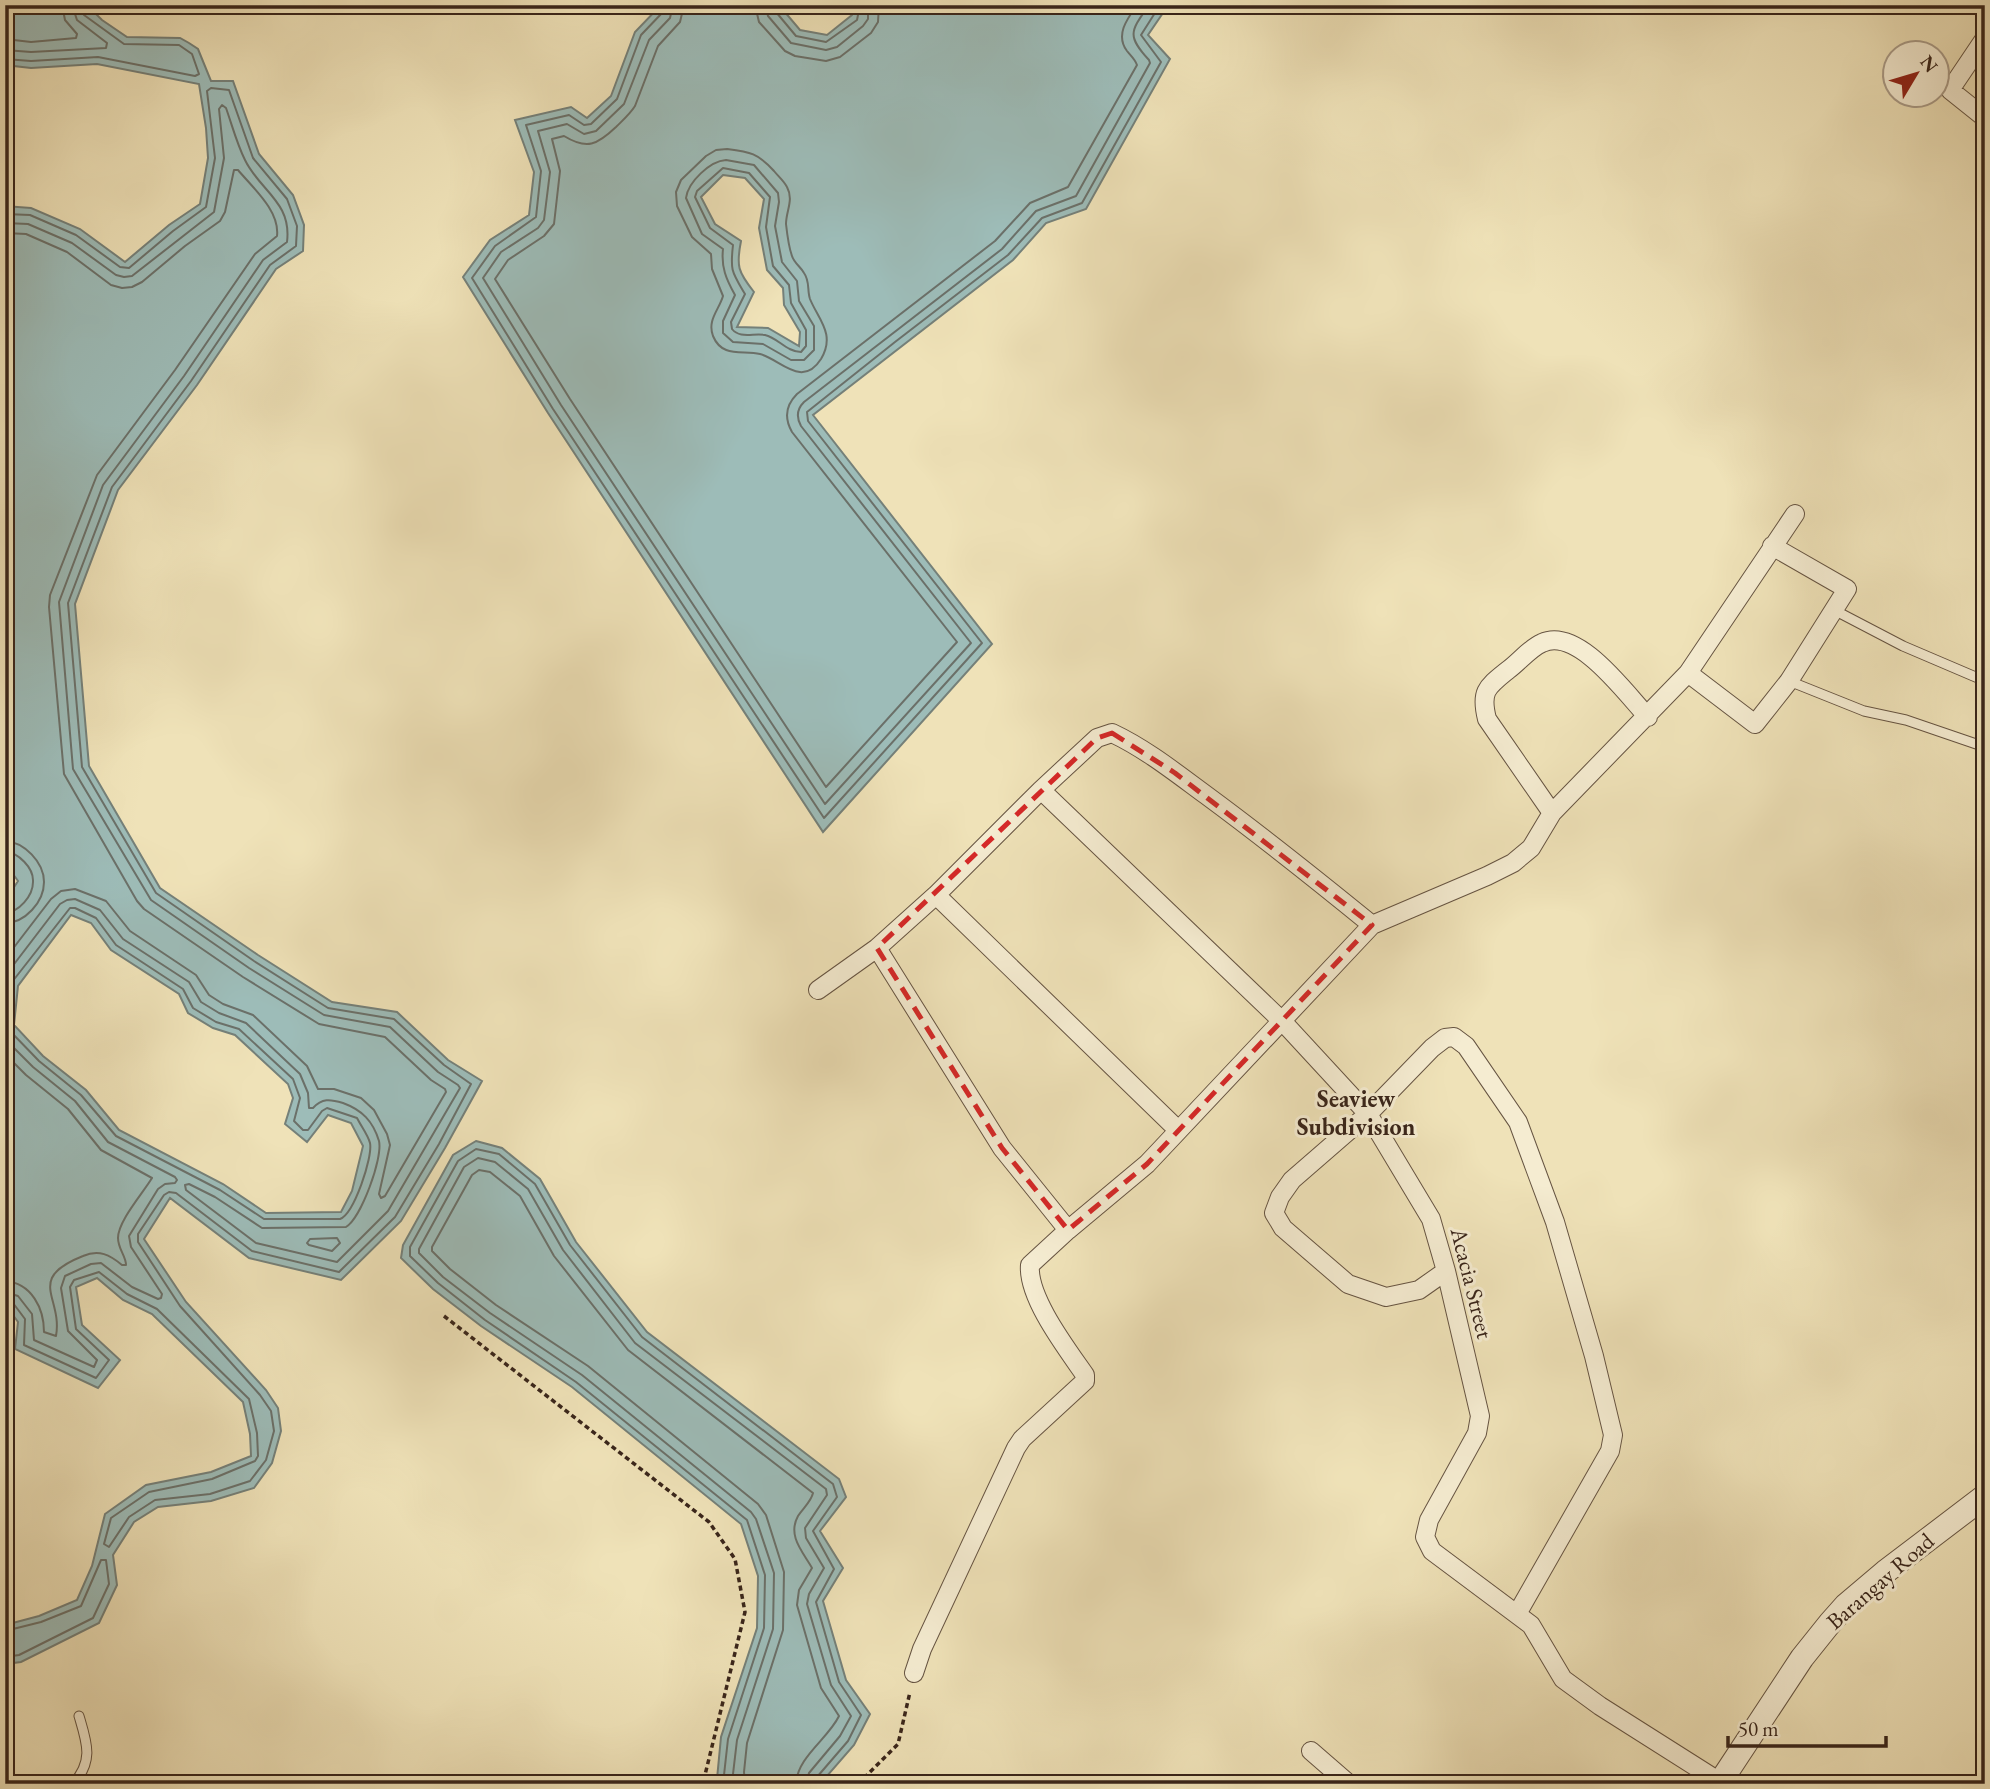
<svg xmlns="http://www.w3.org/2000/svg" width="1990" height="1789" font-family="'EB Garamond',serif">
	<style>
		.water { fill: #9dbcb8; stroke: #758079; stroke-width: 2; fill-rule: evenodd }
		.lines { fill: none; stroke-linecap: round; stroke-linejoin: round }
		.shore { stroke: #6b7069; stroke-width: 2 }
		.service-casing { stroke: #665442; stroke-width: 11 }
		.minor-casing { stroke: #665442; stroke-width: 20 }
		.tertiary-casing { stroke: #665442; stroke-width: 25 }
		.path { stroke: #39251a; stroke-width: 3.5; stroke-dasharray: 5 3.5; stroke-linecap: butt }
		.service { stroke: #f5ecd1; stroke-width: 9 }
		.minor { stroke: #f5ecd1; stroke-width: 18 }
		.tertiary { stroke: #f5ecd1; stroke-width: 23 }
		.marked { fill: none; stroke: #d62828; stroke-width: 5; stroke-dasharray: 14 9; stroke-linejoin: round }
		.labels { text-anchor: middle; dominant-baseline: central; stroke-width: 6; stroke-linejoin: round; paint-order: stroke }
		.street-label { font-size: 23px; fill: #39251a; stroke: #f5ecd1 }
		.neighbourhood-label { font-size: 24px; font-weight: bold; fill: #39251a; stroke: #f5ecd1 }
	</style>
	<rect width="100%" height="100%" fill="#efe2b8"/>
	<filter id="stains"><feTurbulence type="fractalNoise" baseFrequency=".00286" numOctaves="4"/><feColorMatrix values="0 0 0 0 .2 0 0 0 0 .09 0 0 0 0 .02 0 0 0 .5 -.17"/></filter>
	<radialGradient id="worn" r=".72"><stop offset=".6" stop-color="#630" stop-opacity="0"/><stop offset="1" stop-color="#630" stop-opacity=".3"/></radialGradient>
	<path class="water" d="M5,5h82l15,15 25,17 53,1 9,5 9,6 13,32h22l26,73 34,41 11,30 -1,26 -27,18 -79,116 -79,105 -43,114 14,162 71,122 98,67 74,47 65,10 51,48 34,21 -37,67 -44,73 -60,59 -92,-22 -79,-60 -26,41 42,63 80,88 12,18 3,23 -9,32 -18,25 -43,13 -53,6 -24,15 -21,33 4,30 -18,38 -78,39 -16,2v-39l34,-9 38,-16 15,-34 13,-52 41,-29 65,-13 40,-16 -1,-22 -7,-32 -91,-88 -29,-14 -26,-22 -21,9 6,38 38,35 -22,28 -83,-39 3,-27 -13,-18v-403l13,-20 -13,-18v-657l26,2 49,21 45,33 44,-37 31,-21 8,-46 -2,-30 -7,-44 -102,-20 -66,4 -26,-3zM71,915l20,8 20,27 68,44 9,19 25,15 22,7 53,49 5,14 -8,26 22,18 21,-27 23,8 12,23 -11,45 -11,21 -75,1 -43,-29 -104,-54 -33,-40 -43,-34 -29,-31 4,-39z
		M661,5h118l21,25 27,5 25,-20 1,-10h320l-8,5 -17,25 22,24 -84,150 -40,14 -33,37 -200,155 179,229 -169,188 -275,-419 -85,-136 27,-37 39,-25 5,-43 -19,-52 56,-13 16,11 24,-22 24,-64zM723,175l22,3 19,21 -5,29 8,42 16,18 1,17 16,27 -1,14 -31,-18 -31,-1 17,-35c-16,-20 -18,-26 -13,-51l-26,-17 -14,-27z
		M476,1141l26,7 38,31 36,63 71,90 192,147 7,18 -26,34 23,37 -20,33 23,79 24,34 -16,31 -34,39h-99l-4,-5 4,-42 36,-109 1,-52 -17,-52 -169,-137 -91,-61 -48,-37 -32,-31 2,-13 50,-90z"/>
	<g class="lines">
		<path class="shore" d="M665,5l-2,7 -22,23 -24,64 -26,25 -7,1 -15,-10 -43,10 15,46 -5,46 -41,29 -23,32 81,131 271,409 158,-175 -174,-222 -1,-9 88,-70 113,-87 34,-37 40,-15 79,-141 -20,-27 19,-30
			M673,5l-3,13 -21,22 -25,64 -28,27 -12,3 -17,-10 -29,7 12,41 -6,48 -6,8 -37,24 -18,26 78,127 264,399 146,-161 -170,-217c-5,-9 -4,-17 3,-24l198,-153 34,-38 40,-15 74,-133 -1,-3c-23,-25 -18,-29 0,-55
			M684,5l-4,17 -22,24 -23,60c-5,8 -12,14 -19,21 -19,18 -29,23 -52,9l-12,3 8,32 -6,53 -10,12 -36,24 -13,19 75,120 256,388 131,-145 -165,-210c-8,-14 -6,-27 5,-38l198,-153 35,-38 38,-16 69,-122c-2,-6 -6,-9 -10,-14 -12,-16 0,-32 10,-46
			M755,5l4,17 26,29 10,5 31,5 14,-4 31,-24 7,-11 1,-17
			M765,5l3,11 23,27 35,7 11,-3 26,-21 5,-7v-14
			M774,5l2,7 20,24 30,6 31,-22 3,-15
			M5,39l26,3 45,-4 1,-4 -12,-14 -3,-15
			M5,50l26,2 75,-4 1,-5 -30,-23 -5,-15
			M5,59l26,2 67,-4 97,19 4,-2 -7,-20 -13,-9 -55,-1 -40,-29 -3,-10
			M727,149c23,3 31,4 47,22 4,5 10,10 13,16 7,13 -1,24 -1,37 1,9 3,24 6,32 2,7 9,11 12,17 6,8 3,17 6,26 8,20 26,35 11,60 -19,30 -41,0 -61,-5 -18,-4 -38,4 -47,-18 -6,-16 6,-26 10,-40l-11,-27 -1,-15 -19,-17 -15,-31 -1,-14 5,-12 25,-24 10,-6z
			M726,160l28,5 24,28 1,9 -4,24 7,36 15,19 2,20 15,25v24l-10,10h-13l-28,-16 -30,-2 -10,-9v-12l12,-26c-9,-16 -14,-28 -12,-46l-21,-15 -16,-36c2,-16 24,-37 40,-38z
			M723,168l26,5 21,24 -4,30 7,39 16,19 2,18 15,27v16l-5,6c-14,0 -23,-14 -36,-17 -12,-2 -25,4 -33,-6l-1,-7 14,-28c-13,-22 -15,-23 -12,-49l-23,-17 -15,-31 2,-6z
			M5,214l25,1 46,20 44,32 9,1 44,-37 33,-24 9,-49 -8,-67 4,-3 18,2 24,68 34,41 10,27 -1,20 -26,19 -79,116 -79,106 -44,116 14,164 74,126 98,68 74,47 66,11 50,46 27,19 -32,60 -44,73 -56,55 -87,-21 -76,-58 -7,-1 -5,3 -26,39v8l42,64 80,89 11,16 3,20 -8,29 -16,21 -40,13 -55,6 -26,17 -20,30 -5,-3 7,-26 38,-26 63,-13 43,-18 3,-5 -1,-23 -8,-34 -92,-90 -30,-15 -28,-22 -25,8 -4,7 6,42 33,31 -13,18 -72,-33 1,-26 -12,-16 -8,-2
			M5,223l23,1 44,19 44,32 8,2 8,-1 82,-64 10,-54 -5,-49 3,-4 4,3c6,17 11,36 19,52 15,31 47,42 42,82l-24,18 -79,116 -81,109 -44,117 14,167 78,131 98,68 75,47 66,12 48,45 20,13 2,3 -72,123 -51,51 -81,-19 -70,-53 -1,-5 4,-1 26,13 47,31 84,-1c15,-9 37,-69 33,-86 -6,-20 -17,-31 -36,-38 -13,-4 -21,-5 -30,5h-4l-1,-15 -8,-19 -54,-51 -27,-10 -18,-11 -12,-20 -66,-43 -23,-29 -25,-11 -8,1 -7,4 -55,72
			M5,233l21,1 41,18 44,33 11,3 10,-1 10,-5 43,-36 35,-25 5,-9 9,-42h4c15,18 42,41 39,66l-22,18 -80,116 -78,105 -47,120 -1,12 15,167 73,127 7,8 99,68 76,47 66,13 46,43 14,9 1,3 -61,104 -4,2 -2,-4 11,-49 -3,-11 -13,-24 -13,-12 -27,-9h-16l-11,-23 -54,-51 -30,-11 -14,-9 -13,-20 -66,-44 -24,-30 -31,-12 -14,2 -10,8 -46,60
			M5,841c19,1 39,21 39,41 0,20 -19,41 -39,41
			M5,852c13,0 29,16 28,30 0,14 -14,30 -28,31
			M70,908h5l21,10 20,27 67,44 10,19 23,14 23,7 54,50 7,19 -6,23 9,9h5l14,-19 5,-3 30,10c4,8 11,17 13,25 3,14 -16,71 -30,76h-76l-44,-29 -104,-54 -35,-41 -42,-34 -30,-31 -2,-6 5,-42z
			M5,1039l28,28 42,34 33,41 67,35 2,3 -2,3 -10,1 -7,5 -29,47 2,11 31,47 -1,4 -3,1 -26,-12 -31,-24 -10,1 -26,12 -4,12 7,43 29,29 -3,7 -60,-27 -2,-26 -14,-18 -13,-4
			M5,1054l21,21 42,34 33,41 51,28c-9,15 -34,43 -34,60 0,11 8,18 8,27h-4c-12,-10 -23,-16 -39,-9 -58,23 -20,41 -27,80l-12,-4c0,-23 -12,-49 -39,-51
			M337,1238l3,5 -8,8 -23,-6 -2,-2 3,-4z
			M5,1631l36,-9 40,-16 20,-46h5l3,24 -16,34 -74,37 -14,2
			M726,1784l-2,-9 4,-36 36,-111 1,-53 -18,-55 -171,-138 -91,-62 -47,-37 -28,-27v-9l48,-86 18,-12 23,5 36,30 35,61 72,92 191,147 4,13 -24,34 21,38 -18,33 23,80 22,33 -13,26 -31,36 -2,7
			M735,1784l-2,-10 4,-34 36,-111 1,-56 -18,-54 -5,-7 -169,-137 -92,-62 -47,-36 -24,-24v-4l45,-82 14,-9 17,4 33,27 35,61 72,93 191,146 1,6 -22,33 1,10 18,30 -15,26 -2,10 24,81 20,31 -11,20 -31,37 -3,11
			M745,1784l-1,-12 3,-29 36,-113 1,-58 -18,-57 -8,-11 -170,-138 -92,-61 -46,-36 -18,-18v-4l40,-72 7,-5 11,2 30,24 34,60 74,94 185,143c-2,9 -10,15 -15,23 -11,20 5,36 14,52l-13,22 -2,15 24,83 18,28c-11,23 -42,41 -43,68"/>
		<defs>
			<path id="service" d="M1834,610l69,36 82,35
				M1789,681l75,30 42,9 79,27
				M73,1784c21,-23 14,-41 6,-68"/>
			<path id="minor" d="M1985,38l-35,52 35,28
				M1688,673l67,51 34,-43 58,-92 -75,-43
				M1041,790l242,232 85,92 63,105 15,52 34,145 -3,17 -48,87 -4,17 7,14 99,74 32,54 37,27 120,76
				M1552,813l-65,-94c-7,-28 0,-32 21,-49 11,-8 22,-22 34,-27 36,-17 84,51 106,74
				M936,895l242,235
				M877,948l125,200 66,82 79,-66 225,-239 115,-49 26,-13 18,-15 21,-35 136,-140 107,-159
				M818,990l59,-42 59,-53 105,-105 56,-52 15,-5c34,16 64,40 94,62 57,42 112,86 166,130
				M1446,1271l-27,19 -33,7 -38,-13 -65,-56 -9,-15 6,-16 12,-17 76,-66 64,-66 13,-10 9,-1 12,9 52,76 37,100 39,134 19,79 -3,16 -93,163
				M914,1673l8,-24 94,-201 6,-9 63,-58v-6c-18,-26 -58,-78 -55,-110l38,-35
				M1311,1751l38,33"/>
			<path id="tertiary" d="M1719,1784l83,-126 28,-35 16,-18 39,-33 100,-76"/>
		</defs>
		<use href="#service" class="service-casing"/>
		<use href="#minor" class="minor-casing"/>
		<use href="#tertiary" class="tertiary-casing"/>
		<path class="path" d="M444,1316l265,206 26,37 10,53 -41,167 4,5
			M858,1784l40,-40 12,-52"/>
		<use href="#service" class="service"/>
		<use href="#minor" class="minor"/>
		<use href="#tertiary" class="tertiary"/>
	</g>
	<path class="marked" d="M1112,733l63,40 197,152 -225,239 -79,66 -66,-82 -125,-200 220,-210z"/>
	<g class="labels">
		<g class="street-label">
			<text transform="translate(1472 1283) rotate(76)">Acacia Street</text>
			<text transform="translate(1880 1581) rotate(-41)">Barangay Road</text>
		</g>
		<g class="neighbourhood-label">
			<text x="1356" y="1098">Seaview<tspan x="1356" dy="28">Subdivision</tspan></text>
		</g>
	</g>
	<rect width="1990" height="1789" fill="none" stroke="#efe2b8" stroke-width="28"/>
	<rect x="7" y="7" width="1976" height="1775" fill="none" stroke="#39251a" stroke-width="3.5"/>
	<rect x="14" y="14" width="1962" height="1761" fill="none" stroke="#39251a" stroke-width="2"/>
	<g transform="translate(1916 74) rotate(52)"><circle r="33" fill="#f5ecd1" stroke="#aa9c88" stroke-width="2"/>
	<path d="M0-5L12 26L0 18L-12 26Z" fill="#8f2418"/>
	<text y="-10" font-size="19" font-weight="bold" text-anchor="middle" fill="#39251a">N</text>
	</g>
	<path d="M1728 1736v10h158v-10" fill="none" stroke="#39251a" stroke-width="3.5"/>
	<text x="1738" y="1736" font-size="21" fill="#39251a" stroke="#f5ecd1" stroke-width="5" paint-order="stroke">50 m</text>
	<rect width="100%" height="100%" filter="url(#stains)"/>
	<rect width="100%" height="100%" fill="url(#worn)"/>
</svg>
